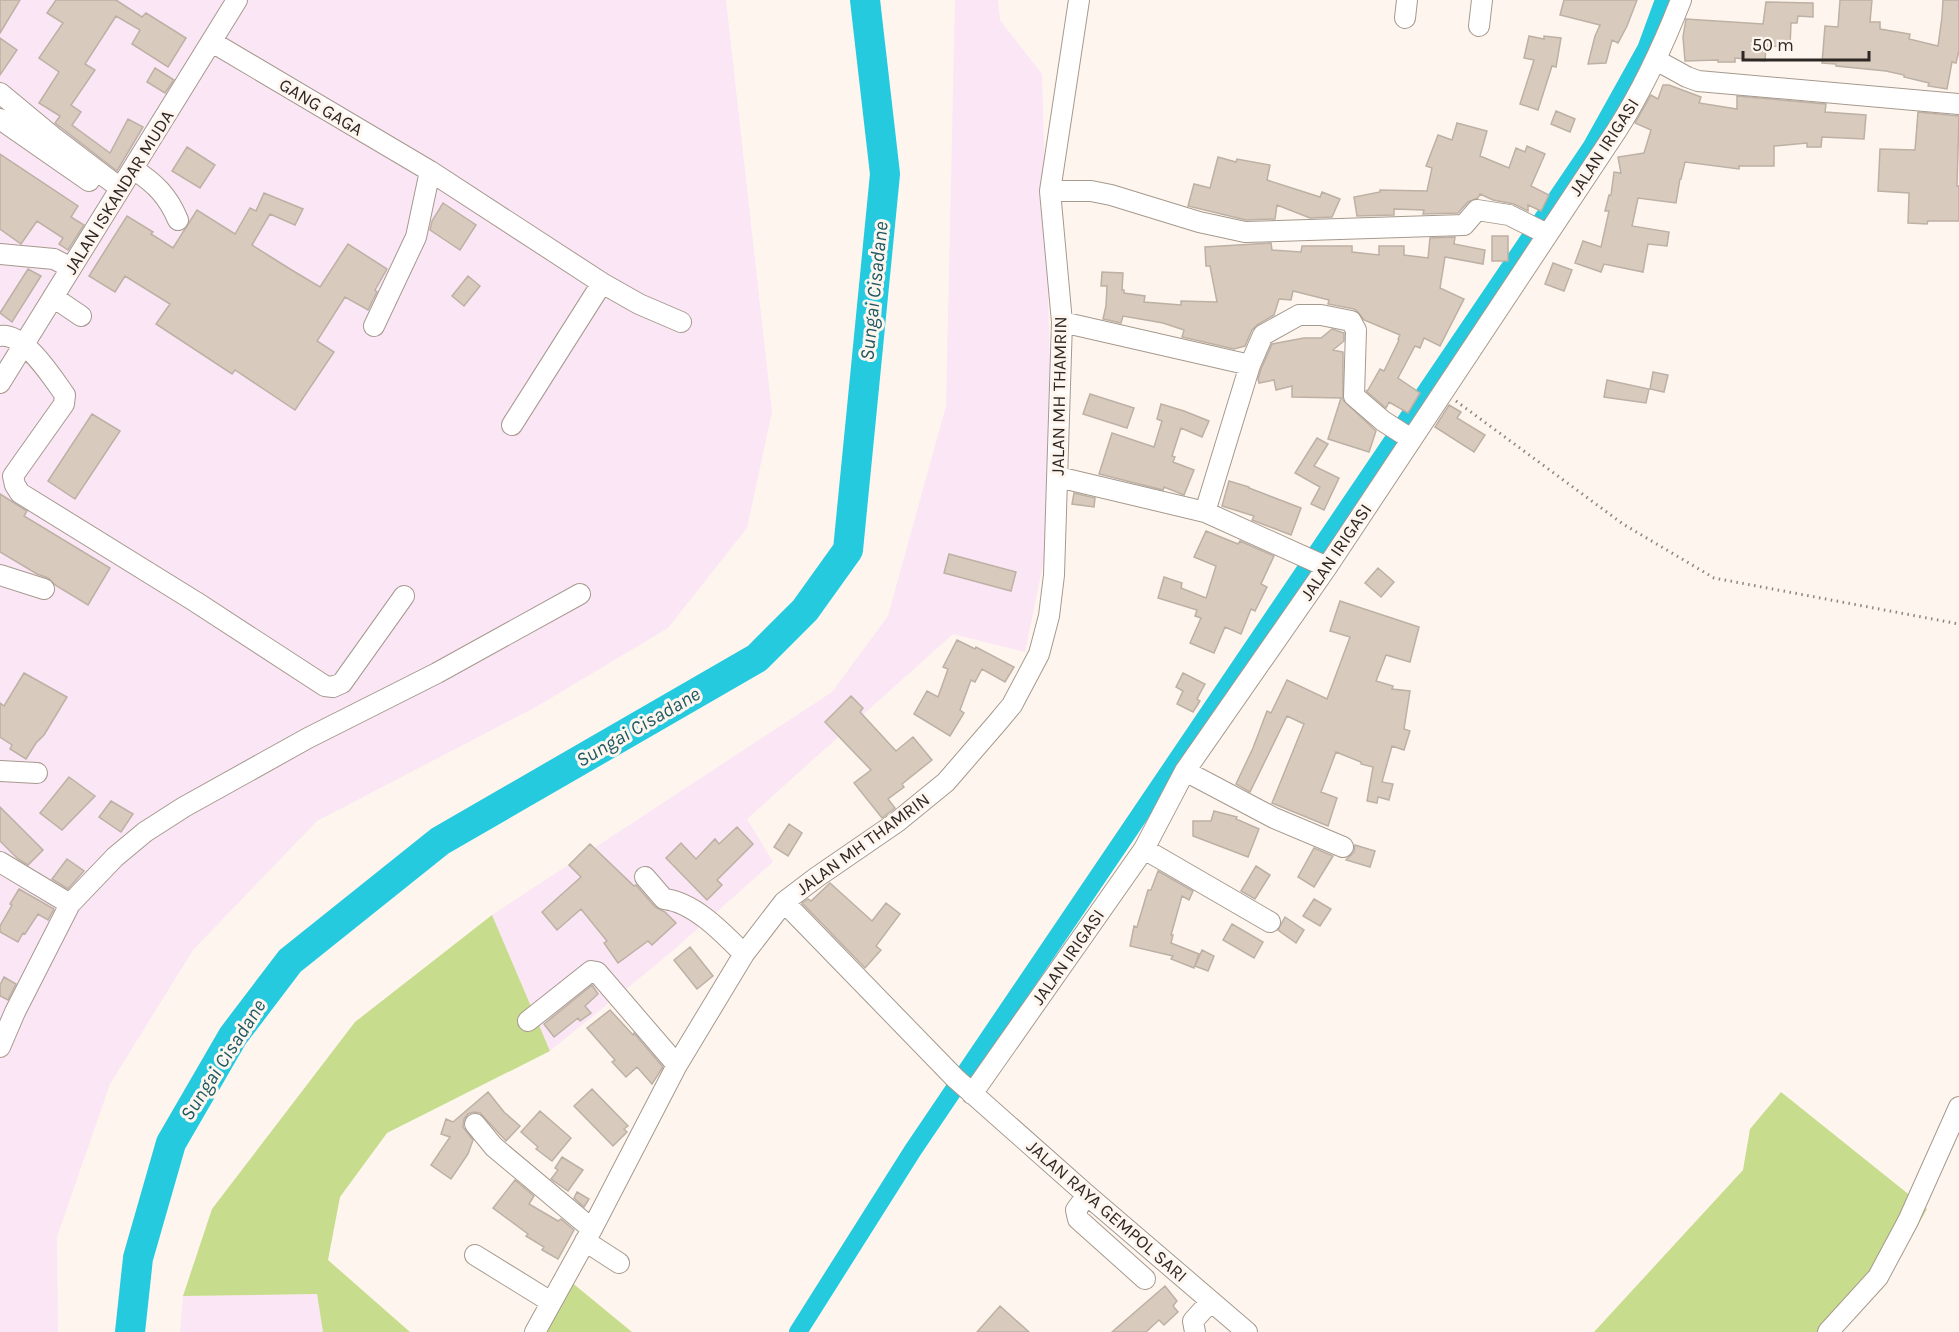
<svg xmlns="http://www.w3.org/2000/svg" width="1959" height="1332" font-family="Karla,sans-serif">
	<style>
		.industrial { fill: #fbe6f5 }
		.green { fill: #c7dc8c }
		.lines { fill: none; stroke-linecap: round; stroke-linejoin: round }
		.canal { stroke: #26cadf; stroke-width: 18 }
		.river { stroke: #26cadf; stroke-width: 30 }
		.building { fill: #d8cabd; stroke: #bdb0a4; stroke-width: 1.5 }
		.minor-casing { stroke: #a6998d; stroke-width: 22 }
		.path { stroke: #8d8680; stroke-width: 3; stroke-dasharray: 1.5 4.5; stroke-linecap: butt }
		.minor { stroke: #fff; stroke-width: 20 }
		.labels { text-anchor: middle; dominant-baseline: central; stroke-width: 6; stroke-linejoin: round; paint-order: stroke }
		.street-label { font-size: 18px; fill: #2e2824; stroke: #fef6ee }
		.water-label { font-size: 20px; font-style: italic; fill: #1c5962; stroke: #fef6ee }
	</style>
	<rect width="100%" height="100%" fill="#fef6ee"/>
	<path class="industrial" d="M0,0h726l46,412 -25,116 -79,100 -132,79 -219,114 -124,129 -83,134 -53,153 1,95h-58z
		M955,0h43l2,20 42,54 12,438 -29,140 -72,-18 -206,185 26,43 -104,92 -119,97 -58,-136 340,-223 56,-76 58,-210z
		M317,1294l6,38h-143l3,-36z"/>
	<path class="green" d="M492,915l58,136 -163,82 -47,64 -12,63 82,72h-87l-6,-38 -134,2 29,-87 143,-187z
		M1781,1092l146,117 -40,72 -47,51h-246l149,-162 7,-41z
		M559,1272l73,60h-106z"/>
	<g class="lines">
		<path class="canal" d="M798,1332l115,-182 679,-1004 54,-97 18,-49"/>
		<path class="river" d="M130,1332l8,-74 33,-115 62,-107 57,-75 150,-120 317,-183 48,-48 43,-60 37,-376 -20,-174"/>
	</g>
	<path class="building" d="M0,0h20l-20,33z
		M56,0h60l26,17 4,-4 40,25 -18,29 -36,-23 8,-14 -24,-14 -31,48 10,6 -24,35 10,7 -9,13 38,28 18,-34 15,8 -26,44 -62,-48 5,-7 -21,-13 20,-31 -20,-14 24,-35 -16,-10z
		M1564,0h73l-10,26 -9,17 -6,-3 -6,23 -18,1 7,-28 5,-11 -40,-10z
		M1840,0h32l-2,22h10v7l30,5 -1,5 29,7 4,-29 1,-17h16v51l-3,12 -4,-1 -5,27 -19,-3 1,-3 -25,-6v-2l-18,-4 -50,-5v-2l-14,-1 3,-37 13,1z
		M1766,2l47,1v14l-15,-1 -1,7h-6l-1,24 -24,-1 -1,15 -30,-3v4h-17v-2l-33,1 -2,-24 3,-18 77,5z
		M1529,36l15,3v-3l17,2 -5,29 -4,-1 -14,44 -18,-6 14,-44 -10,-2z
		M0,38l17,12 -17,25z
		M155,68l19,12 -9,13 -18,-11z
		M1663,85h6l32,12 -2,6 38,6v-13l89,8 -1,8 41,3 -2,24 -42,-2 -1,10h-14v-4l-33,3v20h-35v3l-54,-7 -4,17h-1l-4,24 -38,-5 -6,28 37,6 -2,14 -19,-2 -5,28 -39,-8 -3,8 -26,-9 8,-22 18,6 8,-36h-4l4,-16h2l3,-23 7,1 -3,-16 26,-4 7,-23 -16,-7 16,-28 7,4z
		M1556,111l19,8 -5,13 -19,-8z
		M1918,112l41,4 -2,70h2v35h-31l-1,3 -19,-1 1,-30 -31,-2 2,-42 35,1z
		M1457,123l30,8 -7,25 29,12 7,-20 9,4 2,-6 18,8 -14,32 18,9 -8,16 -13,-6v6l-14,-7 -21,-4 -13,-6 -2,4 -10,4 -10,11 -35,1 1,-4 -30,-1v6l-37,1 -3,-19 26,-5v-2l47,1 5,-23 -6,-2 12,-31 14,5z
		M187,147l28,18 -15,23 -28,-17z
		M0,154l78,52 -7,11 13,8 -16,25 -9,-6 4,-6 -26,-17 -16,23 -21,-15z
		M1218,157l18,5 1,-3 33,6 -3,15 53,17 2,-5 18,7 -8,18 -22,1 -33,-13 -2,14 -29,1 -58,-14 6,-22 16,4z
		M264,193l39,16 -8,16 -25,-11 -18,31 38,24 30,18 28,-43 39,25 -12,21 2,2 -9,18 -23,-13 -28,44 17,11 -39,58 -60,-40 -3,4 -76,-50 14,-20 -45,-28 -10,16 -26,-16 38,-60 26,16 -2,2 22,14 24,-38 38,24 15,-26 6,3z
		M443,203l33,22 -16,25 -30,-20 2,-9z
		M1492,236h16v25h-16z
		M1455,237l-1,7 31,6 -2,14 -38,-7 -5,31 24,11 -24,47 -16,-8 -4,10 -5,-2 -17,32 22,15 -12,20 -19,-11 -3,6 -20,-17 2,-1 12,-21 4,2 15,-31 -1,-1 2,-4 -36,-15 -6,-8 -4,-3 -26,-5 1,-4 -36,-9 -2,9 -12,-1 -5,16 -17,10 -5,5 -7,16 -11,3 -52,-12 2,-7 -21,-7 -40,-7 -2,7 -18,-4 3,-13 1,-20h-6l1,-14 21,1 -1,17h2v3l21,3 -1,6 37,3v-4l36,1 -7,-36h-4l-1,-19 66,-4 1,7 29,2 1,-6h50v6l27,3v-9h25v9l24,3 2,-20z
		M1553,263l19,7 -8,21 -19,-7z
		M28,269l13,7 -29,46 -12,-9z
		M468,276l12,10 -16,20 -12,-10z
		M1332,329l12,4v8l-11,9 10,2v48l33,31 -7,21 -41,-13 13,-41 -49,-1v-11l-16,4 -2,-10 -15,3 -1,-4 3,-10 11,-25 32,-6h17z
		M1653,372l15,3 -4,17 -14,-3z
		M1607,380l42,9 -3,14 -42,-6z
		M1090,394l44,14 -7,20 -44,-14z
		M1161,404l23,7 25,10 -7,16 -21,-9 -9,28 3,1 -2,5 21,8 -10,25 -20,-8 -1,3 -64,-16 13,-41 42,14 8,-26 -5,-2z
		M1449,405l12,7 -4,6 28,17 -11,17 -39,-25z
		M92,414l28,17 -45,68 -27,-18z
		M1317,438l11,6 -14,22 25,12 -15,32 -13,-6 9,-17 -25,-14z
		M1229,481l20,6v1l52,20 -10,27 -39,-15 2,-4 -32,-10z
		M1074,493l21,5 -1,9 -22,-3z
		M0,494l27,17 -3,5 86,52 -22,37 -33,-20 -7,-7 -11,-4 -37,-22z
		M1206,531l32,13 2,-3 34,15 -13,28 6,3 -12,24 -4,-2 -10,25 -16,-7 -11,26 -24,-10 11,-25 -6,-2 2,-6 -39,-12 6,-21 18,6 -1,5 25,10 10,-32 -22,-9z
		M949,554l67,18 -5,19 -67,-18z
		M1378,568l16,14 -13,15 -16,-14z
		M1340,601l79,26 -9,35 -24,-7 -10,26 17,5 -1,3 18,2 -6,38 6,2 -6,19 -12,-4 -10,36 11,2 -4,16 -11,-3 -1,6 -10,-2 6,-34 -12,-3v-2l-25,-10 -15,40 16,6 -9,28 -56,-23 32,-79 -17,-8 -37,76 -14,-8 17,-36 14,-37 4,2 16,-33 40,19 23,-62 -20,-6z
		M957,640l18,9 1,-2 38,20 -9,15 -23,-13 -7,13 -4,-2 -11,30 4,3 -14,23 -36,-22 13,-23 11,6 10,-28 -5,-2z
		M24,673l43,24 -23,38 -8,8 -10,16 -16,-10 2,-4 -12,-8v-34l4,3z
		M1183,673l22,11 -8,15 3,2 -7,11 -16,-8 6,-13 -7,-4z
		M851,696l12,12 -3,4 36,39 17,-14 19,23 -30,24 2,3 -16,12 7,9 -13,10 -28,-35 17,-13 -46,-48z
		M69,777l26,19 -33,34 -22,-17z
		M111,801l22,13 -12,18 -22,-15z
		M0,807l43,43 -15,15 -10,-6 -18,-18z
		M1214,811l23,6 -1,2 23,10 -11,28 -55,-21v-15h18z
		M789,824l13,9 -14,23 -14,-9z
		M737,827l16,17 -36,36 5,5 -15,15 -41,-42 15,-15 15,16 19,-20 4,5z
		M590,844l44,42 2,-1 19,22 10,5 11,11 -24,22 -4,-4 -30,22 -14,-20 3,-2 -26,-32 -24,21 -15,-18 39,-35 -12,-12z
		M1355,845l20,6 -5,16 -24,-7 8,-8z
		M1314,848l19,8 -19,31 -16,-10z
		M67,859l17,12 -16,18 -16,-10z
		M1256,866l14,9 -15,24 -14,-8z
		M1158,871l35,20 -4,9 -7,-4 -11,39h2l-2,8 28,11 -5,14 -23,-9 2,-3 -43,-10 4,-20 3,1 11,-37h3z
		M830,883l42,38 14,-18 14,11 -24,32 5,4 -16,18 -63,-65 6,-4 3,2z
		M19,889l35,20 -6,11 -10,-6 -13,20 -2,-1 -5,9 -18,-10v-6l12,-21 -2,-1z
		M1314,899l17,10 -11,17 -17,-10z
		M1285,917l19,13 -8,13 -18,-13z
		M1232,924l31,18 -9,16 -31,-18z
		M690,947l23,29 -16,13 -23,-29z
		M1202,950l12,6 -6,15 -13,-5z
		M4,977l12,7 -8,16 -8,-4v-11z
		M592,985l6,9 -13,12 6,7 -11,8 -2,-3 -24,19 -10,-13z
		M610,1010l23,25 1,-2 29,34 -11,17 -15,-17 -11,10 -14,-15 3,-2 -28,-32z
		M592,1089l36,37 -4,3 3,3 -14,14 -39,-40z
		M488,1092l16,20 16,14 -14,15 -26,-28 -6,-1 -6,2 -4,5 -1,8 10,13 -5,14 -17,25 -20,-14 19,-28 -9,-3 5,-15 7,3z
		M540,1111l31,27 -19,23 -16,-12 2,-2 -17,-15z
		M562,1157l21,13 -15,21 -17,-12 7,-9 -3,-2z
		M515,1180l19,16 -5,8 29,17 3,-2 13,11 -16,29 -16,-9 2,-3 -18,-11 2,-2 -35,-26z
		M577,1192l12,7 -5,8 -10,-9z
		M1165,1286l12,15 -4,5 5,6 -14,13 -5,-5 -13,12h-34z
		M1000,1306l29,26h-52z"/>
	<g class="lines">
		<defs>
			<path id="minor" d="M1405,18l2,-18
				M1479,26l3,-26
				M212,42l218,129 172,112 37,21 42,18
				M1656,60l31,17 11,4 261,23
				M0,93l53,44 67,51
				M0,119l89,62
				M133,169c22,14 35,27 45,51
				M1050,191h41l20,4 88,27 46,10 219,-7 13,-15 32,5 38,19
				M0,254l54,5 17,9
				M53,297l28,19
				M1062,322l188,43 13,-30 36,-20h22l30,6 5,9 -2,66 29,25 28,18
				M374,326l42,-89 14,-66
				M0,336c24,-4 52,41 65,59l-1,9 -51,72 2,9 5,8 176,109 129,84 8,1 9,-4 62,-87
				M0,383l237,-383
				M512,425l90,-142
				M1058,477l147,35 122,55
				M1205,512l45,-147
				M0,575l44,14
				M0,771l37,2
				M1185,771l89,47 69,29
				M1144,849l126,73
				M0,862l70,42
				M645,877l19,22c30,3 59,34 80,55
				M784,902l171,176 132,117 160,137
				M528,1021l63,-50 6,1 80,93
				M0,1047l15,-35 55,-108 45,-47 30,-25 39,-25 124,-69 129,-65 143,-79
				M972,1094l172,-245 41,-78 142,-204 290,-437c26,-41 46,-84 64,-130
				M475,1124l19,23 98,82
				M1087,1195l-11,15 2,9 67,60
				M585,1241l34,22
				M475,1255l76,47
				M535,1332l57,-103 85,-164 67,-111 40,-52 33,-25 80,-55 49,-40 51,-59 15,-18 27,-51 10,-38 5,-41 8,-253 -12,-131 29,-191
				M1195,1332l-2,-11 18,-20
				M1828,1332l50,-55 30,-56 51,-114"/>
		</defs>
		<use href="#minor" class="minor-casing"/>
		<path class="path" d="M1456,401l167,123 91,54 245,46"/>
		<use href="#minor" class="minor"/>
	</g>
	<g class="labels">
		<g class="street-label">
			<text transform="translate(321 107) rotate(31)">GANG GAGA</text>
			<text transform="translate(1604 147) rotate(-57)">JALAN IRIGASI</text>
			<text transform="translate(119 192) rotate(-58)">JALAN ISKANDAR MUDA</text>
			<text transform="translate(1059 396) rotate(-89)">JALAN MH THAMRIN</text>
			<text transform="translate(1336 552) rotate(-56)">JALAN IRIGASI</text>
			<text transform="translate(863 844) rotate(-36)">JALAN MH THAMRIN</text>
			<text transform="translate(1068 957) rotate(-55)">JALAN IRIGASI</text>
			<text transform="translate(1107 1211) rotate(41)">JALAN RAYA GEMPOL SARI</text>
		</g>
		<g class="water-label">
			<text transform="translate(874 291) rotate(-84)">Sungai Cisadane</text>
			<text transform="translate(638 727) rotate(-30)">Sungai Cisadane</text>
			<text transform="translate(223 1060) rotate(-57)">Sungai Cisadane</text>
		</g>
	</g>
	<path d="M1743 51v9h126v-9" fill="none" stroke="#2e2824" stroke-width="3"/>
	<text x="1752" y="51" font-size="18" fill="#2e2824" stroke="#fef6ee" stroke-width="4.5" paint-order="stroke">50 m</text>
</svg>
